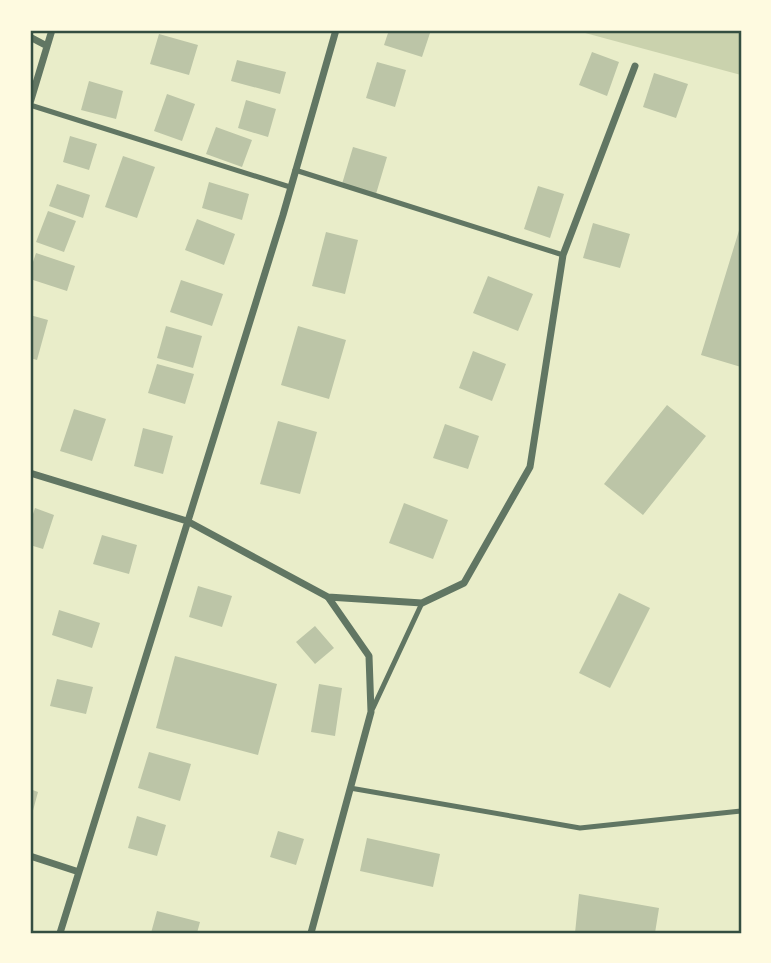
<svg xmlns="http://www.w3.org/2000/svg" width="771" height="963" font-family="'PT Sans',sans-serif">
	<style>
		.green { fill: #cad2ad }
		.building { fill: #bcc5a7 }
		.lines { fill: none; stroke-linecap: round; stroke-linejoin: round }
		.service { stroke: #617663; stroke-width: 5 }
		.minor { stroke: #617663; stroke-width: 7 }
		.neatline { fill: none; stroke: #344e41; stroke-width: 2.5 }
	</style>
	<rect width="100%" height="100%" fill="#e9edc9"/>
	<path class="green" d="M574,30h167v45z"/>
	<path class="building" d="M389,30h42l-9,27 -38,-12z
		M159,34l39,11 -9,30 -39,-11z
		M592,52l27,10 -12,34 -28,-11z
		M237,60l49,12 -6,22 -49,-13z
		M377,62l29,8 -11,37 -29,-9z
		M654,73l34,11 -12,34 -33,-11z
		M89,81l34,10 -7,28 -35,-9z
		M167,94l28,10 -13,37 -28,-10z
		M246,100l30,9 -8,28 -30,-9z
		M216,127l36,13 -10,27 -36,-13z
		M70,136l27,8 -8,26 -26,-8z
		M353,147l34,10 -11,37 -34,-10z
		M123,156l32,11 -18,51 -32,-11z
		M209,182l40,12 -7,26 -40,-12z
		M57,184l33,11 -7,23 -34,-12z
		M538,186l26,8 -14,44 -26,-9z
		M48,211l28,10 -12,31 -28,-10z
		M197,219l38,15 -11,31 -39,-15z
		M593,223l37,11 -10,34 -37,-10z
		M741,224v143l-40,-12z
		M326,232l32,8 -13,54 -33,-8z
		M36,253l39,13 -8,25 -37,-12v-8z
		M488,276l45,18 -15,37 -45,-18z
		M181,280l42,14 -11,32 -42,-14z
		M30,315l18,5 -11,40 -7,-2z
		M166,326l36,10 -9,32 -36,-10z
		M298,326l48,14 -17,59 -48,-14z
		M473,351l33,13 -14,37 -33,-13z
		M157,364l37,10 -9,30 -37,-11z
		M667,405l39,31 -63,79 -39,-31z
		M74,409l32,10 -14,42 -32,-10z
		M278,421l39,11 -17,62 -40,-10z
		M445,424l34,12 -11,33 -35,-11z
		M143,428l30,8 -10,38 -29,-8z
		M404,503l44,17 -15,39 -44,-16z
		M35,508l19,7 -11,34 -13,-4v-22z
		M102,535l35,10 -8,29 -36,-10z
		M198,586l34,10 -10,31 -33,-10z
		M619,593l31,15 -40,80 -31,-15z
		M59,610l41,13 -8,25 -40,-13z
		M315,626l19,22 -19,16 -19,-22z
		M175,656l102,28 -19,71 -102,-27z
		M57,679l36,8 -7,27 -36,-8z
		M319,684l23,4 -7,48 -24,-4z
		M149,752l42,12 -11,37 -42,-13z
		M30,789l8,3 -7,26h-1z
		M137,816l29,9 -9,31 -29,-8z
		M278,831l26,8 -8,26 -26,-8z
		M367,838l73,16 -7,33 -73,-16z
		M579,894l80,14 -4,25h-80z
		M157,911l43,11 -3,11h-46z"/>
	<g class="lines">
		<path class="service" d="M30,105l260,82
			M295,170l268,85
			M373,708l49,-105
			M350,788l230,40 161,-17"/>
		<path class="minor" d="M30,37l17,9
			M30,103l22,-73
			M30,473l157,48 141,76 41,59 2,56 -60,221
			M328,597l94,6 42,-20 66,-116 33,-212 72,-189
			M30,856l49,16
			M60,933l223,-718 53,-185"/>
	</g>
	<rect width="771" height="963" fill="none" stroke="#fefae0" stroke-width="63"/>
	<rect x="32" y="32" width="708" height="900" class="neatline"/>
</svg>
